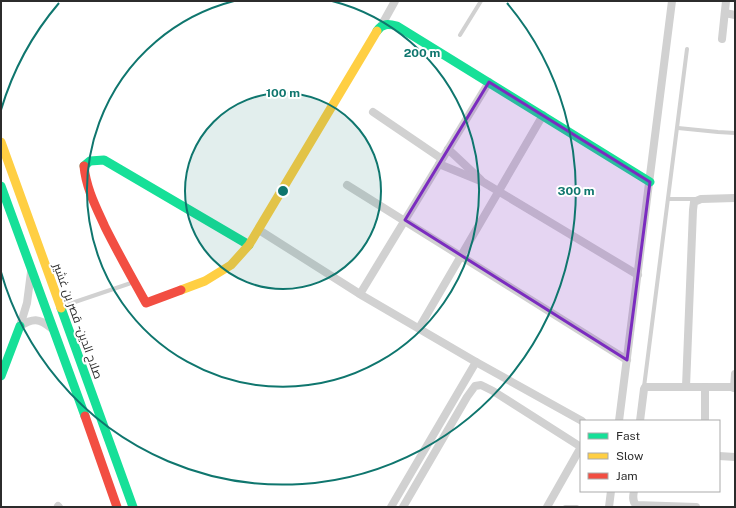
<svg xmlns="http://www.w3.org/2000/svg" width="736" height="508" font-family="'Public Sans',Cairo,sans-serif">
<style>
.lines{fill:none;stroke-linecap:round;stroke-linejoin:round}
.lane{stroke:#d1d1d1;stroke-width:4}
.street{stroke:#d1d1d1;stroke-width:8}
.fast{stroke:#16e098;stroke-width:9}
.slow{stroke:#ffcf43;stroke-width:9}
.jam{stroke:#f24e42;stroke-width:9}
.marked{fill:#7b2cbf;fill-opacity:0.2;stroke:#7b2cbf;stroke-width:3;stroke-linejoin:round}
.ring{fill:none;stroke:#0f766e;stroke-width:2}
.labels{text-anchor:middle;stroke-width:4;stroke-linejoin:round;paint-order:stroke}
.street-label{font-size:12px;fill:#2c2c2c;stroke:#fff}
.centre{fill:#0f766e;stroke:#fff;stroke-width:2}
.ring-label{font-size:12px;text-anchor:middle;font-weight:bold;fill:#0f766e;stroke:#fff;stroke-width:4;stroke-linejoin:round;paint-order:stroke}
</style>
<rect width="100%" height="100%" fill="#fff"/>
<g class="lines">
<g class="lane">
<polyline points="460,35 481,1"/>
<polyline points="678,128 718,132 735,133"/>
<polyline points="668,199 696,199"/>
<polyline points="63,306 134,282"/>
<polyline points="644,387 687,49"/>
<polyline points="565,507 577,507"/>
</g>
<g class="street">
<polyline points="725,13 735,15"/>
<polyline points="380,28 395,1"/>
<polyline points="722,39 726,1"/>
<polyline points="373,112 442,159"/>
<polyline points="448,149 481,180"/>
<polyline points="439,164 483,182 638,275"/>
<polyline points="347,185 627,360"/>
<polyline points="259,230 363,296 476,362 582,421"/>
<polyline points="360,294 489,82"/>
<polyline points="20,326 27,303 31,272"/>
<path d="M 20,326 C 33,318 39,318 51,328"/>
<polyline points="419,328 543,115"/>
<polyline points="686,387 693,210 694,202 701,199 735,198"/>
<polyline points="734,388 735,374"/>
<polyline points="619,421 672,1"/>
<polyline points="640,421 644,389 645,387 735,387"/>
<polyline points="705,421 705,387"/>
<polyline points="719,456 735,457"/>
<path d="M 634,491 C 633,496 632,501 636,505 L 696,507"/>
<polyline points="58,506 59,507"/>
<polyline points="391,507 476,362"/>
<polyline points="403,507 467,397 475,386 481,385 493,391 581,447"/>
<polyline points="547,507 581,447"/>
<polyline points="609,507 611,491"/>
</g>
<g class="fast">
<path d="M 377,31 C 382,23 389,24 397,26 L 650,182"/>
<polyline points="84,166 90,161 104,160 249,245"/>
<polyline points="1,186 85,416"/>
<polyline points="61,308 133,507"/>
<polyline points="1,376 20,326"/>
</g>
<g class="slow">
<polyline points="1,142 61,308"/>
<polyline points="181,290 205,281 231,265 249,245 377,31"/>
</g>
<g class="jam">
<path d="M 84,166 C 86,188 96,207 105,227 C 118,253 132,278 146,303 L 181,290"/>
<polyline points="85,416 117,507"/>
</g>
</g>
<path class="marked" d="M 489,82 L 650,182 L 627,360 L 405,220 Z"/>
<circle cx="283" cy="191" r="98" fill="#0f766e" fill-opacity=".12"/>
<g class="ring">
<circle cx="283" cy="191" r="98"/>
<path d="M332 1A196 196 0 1 1 234 1"/>
<path d="M1 110A293 293 0 0 1 59 3M507 3A293 293 0 1 1 1 272"/>
</g>
<g class="labels">
<g class="street-label">
<text transform="translate(78 321) rotate(70)" y="4">صلاح الدين - قصر بن غشير</text>
</g>
</g>
<circle cx="283" cy="191" r="6" class="centre"/>
<g class="ring-label">
<text x="422" y="57">200 m</text>
<text x="283" y="97">100 m</text>
<text x="576" y="195">300 m</text>
</g>
<rect width="736" height="508" fill="none" stroke="#2c2c2c" stroke-width="4"/>
<rect x="580" y="420" width="140" height="72" fill="#ffffff" stroke="#ababab"/>
<rect x="588" y="433" width="20" height="6" fill="#16e098" stroke="#ababab"/>
<text x="616" y="440" font-size="12" fill="#2c2c2c">Fast</text>
<rect x="588" y="453" width="20" height="6" fill="#ffcf43" stroke="#ababab"/>
<text x="616" y="460" font-size="12" fill="#2c2c2c">Slow</text>
<rect x="588" y="473" width="20" height="6" fill="#f24e42" stroke="#ababab"/>
<text x="616" y="480" font-size="12" fill="#2c2c2c">Jam</text>
</svg>
